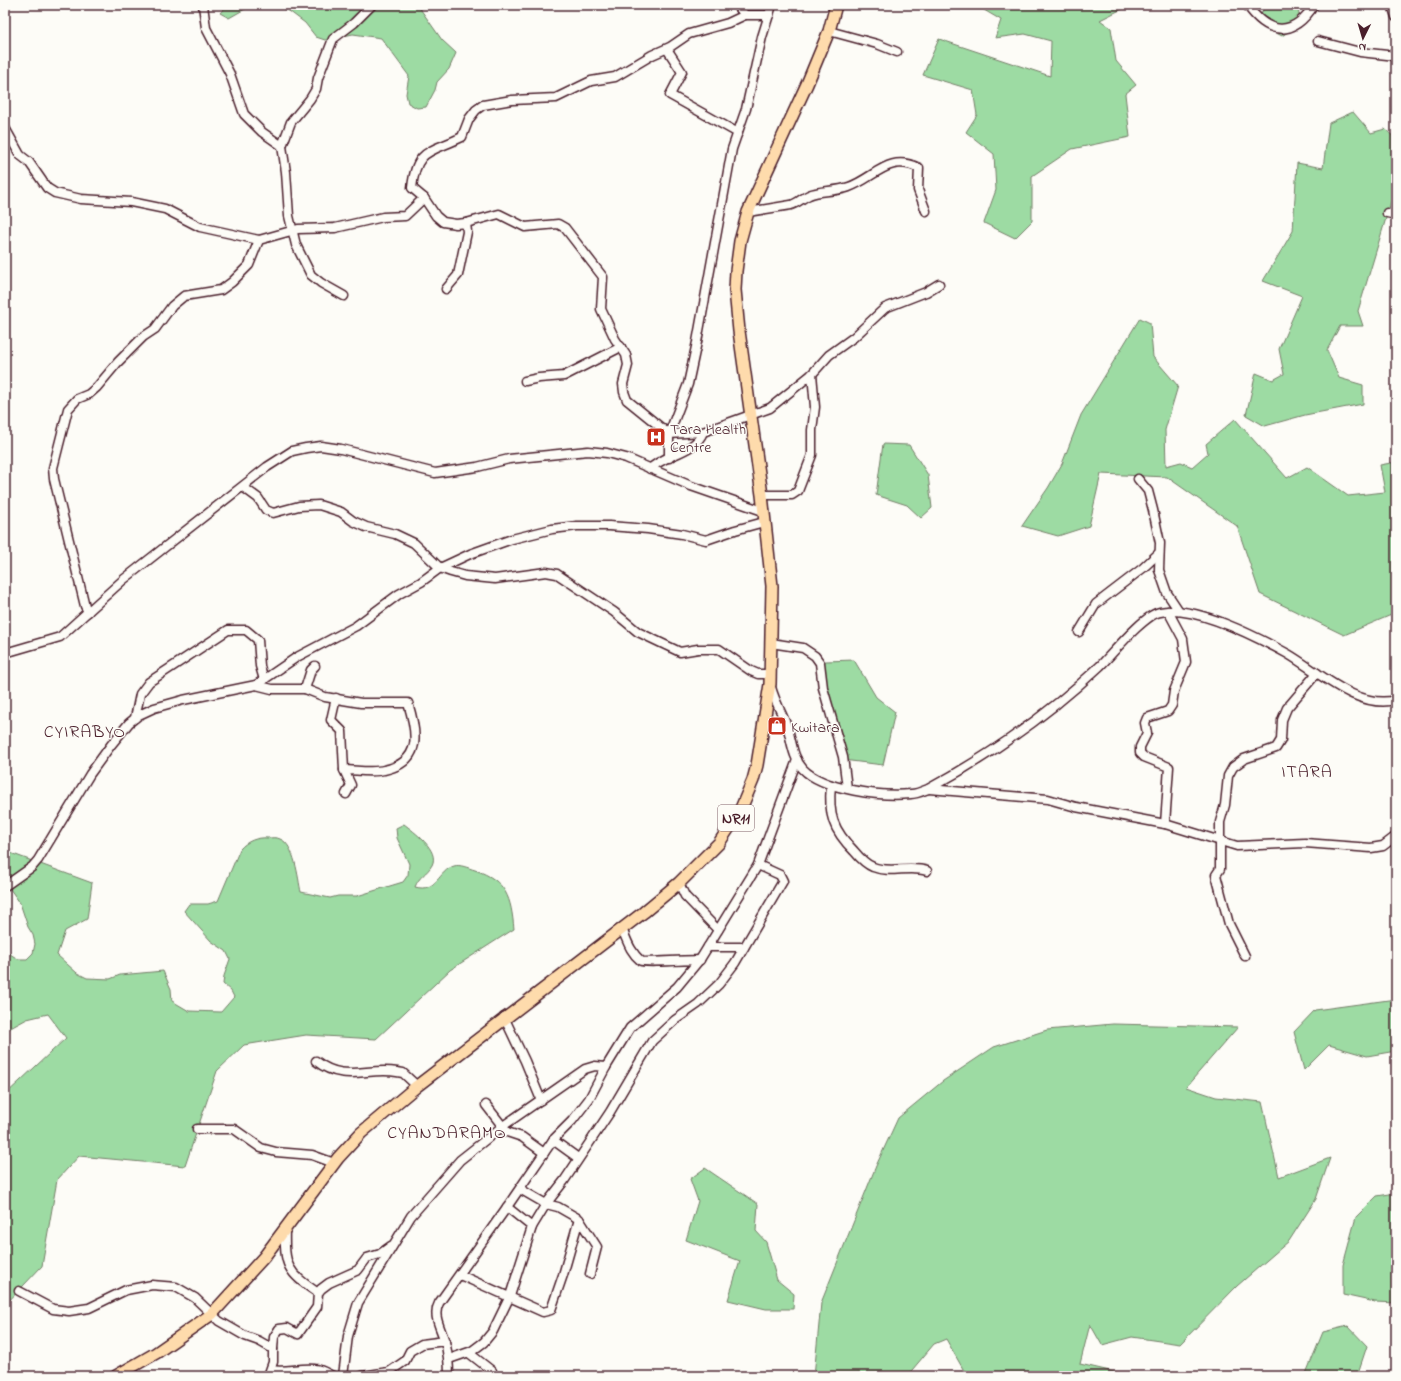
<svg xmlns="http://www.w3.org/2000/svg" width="1401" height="1381" font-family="'Indie Flower',sans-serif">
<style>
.green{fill:#9ddba3;stroke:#747d67}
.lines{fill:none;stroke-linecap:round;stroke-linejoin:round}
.minor-casing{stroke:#4a1f2b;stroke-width:11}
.highway-casing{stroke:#4a1f2b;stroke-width:14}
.minor{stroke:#fdfcf7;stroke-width:8}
.highway{stroke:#fedbac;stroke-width:11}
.labels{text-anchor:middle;stroke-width:3;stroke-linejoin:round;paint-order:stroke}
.shield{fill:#fdfcf7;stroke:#806168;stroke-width:1}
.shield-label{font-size:15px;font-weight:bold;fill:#4a1f2b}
.poi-label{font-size:16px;fill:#4a1f2b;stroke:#fdfcf7;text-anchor:start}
.quarter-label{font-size:18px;letter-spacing:1px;fill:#4a1f2b;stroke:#fdfcf7}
</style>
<rect width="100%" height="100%" fill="#fdfcf7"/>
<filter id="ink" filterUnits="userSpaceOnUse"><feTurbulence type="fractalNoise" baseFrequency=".025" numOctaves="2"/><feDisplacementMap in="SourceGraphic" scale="8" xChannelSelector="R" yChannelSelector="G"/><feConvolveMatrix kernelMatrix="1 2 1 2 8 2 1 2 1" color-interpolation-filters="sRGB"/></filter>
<g filter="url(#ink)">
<g class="green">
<polygon points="227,5 252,5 229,18 220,13"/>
<polygon points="276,5 420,5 421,10 442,40 456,53 449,69 437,82 435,90 426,107 417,108 408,103 406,94 409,76 381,38 353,34 325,40 316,37 305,23 289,11"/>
<polygon points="980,5 1130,5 1100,20 1111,28 1116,61 1136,85 1125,94 1130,137 1072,149 1032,176 1032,221 1015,238 984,223 996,190 994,154 966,132 977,115 973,90 923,75 939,39 1050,76 1051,41 1025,34 995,38 1001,20 979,7"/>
<polygon points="1266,5 1298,5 1300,24 1282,36 1261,25 1255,18 1261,14"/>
<polygon points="1353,112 1371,133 1385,129 1396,139 1396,185 1358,311 1363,326 1340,326 1327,350 1339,378 1363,385 1363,404 1305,415 1265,426 1246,415 1256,373 1273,380 1284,374 1279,349 1302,296 1263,281 1293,231 1297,163 1323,168 1329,123"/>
<polygon points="1140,318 1150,323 1153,357 1178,386 1165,430 1166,466 1181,462 1192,467 1208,453 1206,444 1235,419 1287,478 1307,467 1348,496 1385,492 1380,465 1396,462 1396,613 1344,635 1260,594 1237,526 1167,477 1101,474 1089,526 1058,536 1022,526 1048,488 1062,464 1081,415"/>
<polygon points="883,444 909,445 928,475 932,508 921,518 907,505 876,495"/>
<polygon points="854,660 876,697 895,712 883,765 843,760 820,663 826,661"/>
<path d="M 404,824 C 413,831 440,850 432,865 C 427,874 419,876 415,887 C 437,893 438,871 454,866 C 460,864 468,868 475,870 C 507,881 511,898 514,929 L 450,970 L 376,1039 L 306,1035 L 244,1045 L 217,1071 L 185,1166 L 79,1156 L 57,1180 L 42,1266 L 5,1305 L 5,1095 L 66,1038 L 48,1014 L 27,1019 L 5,1031 L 5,951 L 18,959 L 27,959 L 33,953 L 35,944 L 33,935 L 28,927 L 20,903 L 5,882 L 5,851 L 92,883 L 87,919 L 65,931 L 57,955 L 77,973 L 87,978 L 110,979 L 120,975 L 163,971 L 171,989 L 172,1001 L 189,1011 L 221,1012 L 234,997 L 231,991 L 223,984 L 224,976 L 230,959 L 226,951 L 211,941 L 184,911 L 189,904 L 208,904 L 218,901 L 240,849 C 247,841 257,837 268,838 C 271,838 277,837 280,839 C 295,844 298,879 301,892 L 330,898 L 338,896 L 357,896 L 403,882 L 408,875 L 409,864 L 397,838 L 396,828 Z"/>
<polygon points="1396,999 1396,1051 1367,1056 1329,1045 1304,1070 1294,1032 1315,1010"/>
<polygon points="1113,1024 1238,1027 1186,1087 1216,1097 1262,1102 1279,1177 1330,1158 1316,1199 1289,1241 1237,1286 1180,1344 1132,1337 1102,1345 1090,1324 1080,1364 1131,1376 967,1376 946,1339 934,1344 907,1376 814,1376 821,1303 876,1166 898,1118 943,1081 994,1047 1047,1030"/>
<polygon points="705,1168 758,1204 756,1231 766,1242 777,1280 794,1294 793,1309 766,1309 728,1300 740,1261 686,1240 698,1201 690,1179"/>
<polygon points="1396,1193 1396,1303 1375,1302 1343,1295 1343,1265 1356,1217 1377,1196"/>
<polygon points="1348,1326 1367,1346 1357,1376 1305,1376 1323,1332"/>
</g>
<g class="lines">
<defs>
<g id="minor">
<polyline points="203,5 206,28 230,74 244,114 262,132 282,146"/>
<polyline points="737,5 745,15"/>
<path d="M 1247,5 C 1268,35 1293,38 1314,5"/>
<polyline points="1392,5 1396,17"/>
<path d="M 769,15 L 745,15 L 728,23 L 689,34 L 670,47 L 652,55 L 615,77 L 591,81 L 556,98 L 512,100 L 483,105 L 476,110 L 469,119 L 462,137 C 430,153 416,148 412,188 L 424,198 L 436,216 L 443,222 L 456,224 L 466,223 L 499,214 L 525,227 L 558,224 L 565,228 L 603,277 L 601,309 L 615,339 L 626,355 L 628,365 L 623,384 L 624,392 L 627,400 L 669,434 L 703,432 L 770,408 L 812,374 L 829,355 L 854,337 L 885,308 L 926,292 L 939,284"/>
<polyline points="829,31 877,44 897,52"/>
<polyline points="1318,41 1360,52 1396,56"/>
<polyline points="667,49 682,72 670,95 738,133"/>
<polyline points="5,128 20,155 29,162 47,188 55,193 81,199 131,202 165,209 200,227 259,240"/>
<path d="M 748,212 L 791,205 C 798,203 802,198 809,195 C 819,190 836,192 849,187 C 875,178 888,153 919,168 L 918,190 L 926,211"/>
<polyline points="1387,213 1396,215"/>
<polyline points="446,289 458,275 467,232 466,223"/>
<polyline points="344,296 321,283 311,275 296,245 289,216 286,172 282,146 291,122 310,99 316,89 318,78 333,39 354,23 372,5"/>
<polyline points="525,381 539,378 564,376 621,347"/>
<polyline points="669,458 669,434 688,384 697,342 732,149 746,109 762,37 772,5"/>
<path d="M 650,469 C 664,454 695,453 703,432"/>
<polyline points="1138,479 1148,491 1153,510 1160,543 1159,570 1167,593 1179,611"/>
<polyline points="243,487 258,498 266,510 273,513 299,506 319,505 341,512 353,521 366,527 395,534 414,543 440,568 451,572 465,576 495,579 546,572 557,574 614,612 638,632 680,652 698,649 719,649 751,671 758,674 771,674"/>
<polyline points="762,495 792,495 798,491 812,455 812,430 815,407 812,374"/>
<polyline points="88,612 85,606 54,479 53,468 68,409 77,399 89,394 97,387 118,362 143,337 155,329 172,306 184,296 221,290 232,282 249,265 259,240 298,229 335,228 383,217 405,216 424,198"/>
<polyline points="1079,632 1096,604 1143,568 1159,553"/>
<polyline points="771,643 803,648 815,656 820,663 823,688 843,757 847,788"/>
<polyline points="5,653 60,637 123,580 267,467 292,451 306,448 321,446 341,449 435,473 477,467 509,459 588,451 607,453 626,458 691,486 763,511"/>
<path d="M 256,685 L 272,689 L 305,689 L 325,697 L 361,703 L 408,703 C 417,732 423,762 384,770 C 372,773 356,770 344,770"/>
<path d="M 771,687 C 775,702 783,715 788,729 C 792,743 793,758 803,769 C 823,790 883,797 911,794 C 917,794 923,791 928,789 C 991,755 1048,715 1100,666 C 1113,653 1144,615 1160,612 C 1196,605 1257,637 1288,654 C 1319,672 1358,710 1396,700"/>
<polyline points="305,689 311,670 315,666"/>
<polyline points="336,698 331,720 342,731 344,770 351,785 346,794"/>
<polyline points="135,718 140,694 149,682 228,630 246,630 258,640 260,666 264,680"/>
<path d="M 831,785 C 828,815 833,830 854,851 C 859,857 865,864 873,867 C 890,874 910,865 927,871"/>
<polyline points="929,789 1048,799 1076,807 1165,824 1237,846 1305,843 1371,848 1383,846 1396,836"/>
<polyline points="1165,824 1169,767 1144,757 1140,753 1140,747 1147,733 1145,723 1147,718 1168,711 1172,705 1174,691 1186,662 1183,639 1168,611"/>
<polyline points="679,883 685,896 718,930"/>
<polyline points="5,886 32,867 38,860 90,774 111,745 129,723 139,715 154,708 183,700 256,685 297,657 356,626 399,594 421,582 440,568 470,554 512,539 552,529 577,526 609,526 648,529 682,534 706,540 735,530 764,522"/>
<path d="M 622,929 C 627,940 630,952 641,961 C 644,963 691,960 700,960"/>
<polyline points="708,947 744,947"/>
<polyline points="1245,956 1229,924 1216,875 1220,869 1220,822 1225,805 1228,776 1233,767 1244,759 1276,748 1281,740 1282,720 1287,708 1317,673"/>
<polyline points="504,1017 525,1061 541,1100"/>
<path d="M 316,1061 C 343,1083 367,1067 397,1072 L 403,1073 L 417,1086"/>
<polyline points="486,1105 507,1132 522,1137 544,1153"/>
<polyline points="197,1129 234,1129 261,1148 276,1152 312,1155 334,1163"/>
<polyline points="553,1140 578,1158"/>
<polyline points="520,1189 546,1204 558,1207 579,1219 597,1247 590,1274"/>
<polyline points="507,1207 532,1227"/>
<path d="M 285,1229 C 284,1266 287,1272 318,1293"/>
<polyline points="460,1275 543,1312 551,1310 563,1275 579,1219"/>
<polyline points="19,1291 53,1309 69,1311 89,1308 126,1290 152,1285 176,1287 195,1298 219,1321 245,1336 259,1341 273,1349 273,1362 268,1376"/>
<polyline points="273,1349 274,1337 279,1329 287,1328 298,1334 317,1307 318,1293 321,1289 329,1283 358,1270 367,1258 380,1254 391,1246"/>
<polyline points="469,1353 492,1371"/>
<polyline points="449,1359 472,1351 484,1342 493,1331 510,1296 532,1227 546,1204 564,1181 610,1112 652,1041 675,1020 698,1004 719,984 735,963 783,881 780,875 758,865"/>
<path d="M 271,1370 C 286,1373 300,1367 315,1369 C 321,1369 328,1374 333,1376"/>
<polyline points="343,1376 348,1336 358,1303 411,1216 460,1160 503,1126 585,1069 595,1066 606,1067"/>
<polyline points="362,1376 389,1372 405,1361 410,1351 422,1344 445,1341"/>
<path d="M 449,1376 C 449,1364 448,1353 445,1342 C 441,1328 432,1316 439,1303 L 507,1207 L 553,1140 L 572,1121 L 589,1099 L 606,1067 L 630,1028 L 677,987 L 701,958 L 758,865 L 797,760"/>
</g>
<polyline id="highway" points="116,1376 156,1353 212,1314 264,1257 338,1158 361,1133 417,1086 644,912 679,883 719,843 740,811 753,780 757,765 770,684 772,586 762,495 739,331 735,290 736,271 740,241 748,212 807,84 829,31 836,5"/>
</defs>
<use href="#minor" class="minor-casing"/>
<use href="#highway" class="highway-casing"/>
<use href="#minor" class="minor"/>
<use href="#highway" class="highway"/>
</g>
</g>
<defs>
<symbol id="hospital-square" viewBox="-11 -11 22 22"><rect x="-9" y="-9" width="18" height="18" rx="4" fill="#c8321e" stroke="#fdfcf7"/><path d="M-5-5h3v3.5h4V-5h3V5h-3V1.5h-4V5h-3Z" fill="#fff"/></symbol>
<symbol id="shop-square" viewBox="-11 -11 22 22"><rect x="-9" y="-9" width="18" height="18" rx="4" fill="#c8321e" stroke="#fdfcf7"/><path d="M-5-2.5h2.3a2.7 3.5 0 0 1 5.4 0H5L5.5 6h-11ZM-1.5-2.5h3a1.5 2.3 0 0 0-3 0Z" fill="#fff"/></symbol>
</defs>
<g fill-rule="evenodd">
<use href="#hospital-square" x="645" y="426" width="22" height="22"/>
<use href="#shop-square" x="766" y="715" width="22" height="22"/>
</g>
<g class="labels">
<rect class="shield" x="718" y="805" width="36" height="26" rx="3"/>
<g class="shield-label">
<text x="736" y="823">NR11</text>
</g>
<g class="poi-label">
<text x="670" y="434">Tara Health<tspan x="670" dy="18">Centre</tspan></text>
<text x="791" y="732">Kwitara</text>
</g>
<g class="quarter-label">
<text x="85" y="737">CYIRABYO</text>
<text x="1307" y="777">ITARA</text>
<text x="447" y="1138">CYANDARAMO</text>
</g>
</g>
<rect width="1401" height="1381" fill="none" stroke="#fdfcf7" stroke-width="20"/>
<rect x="10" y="10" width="1381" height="1361" fill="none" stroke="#4a1f2b" stroke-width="1.5" filter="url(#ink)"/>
<g transform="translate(1363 38) rotate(185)" stroke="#fdfcf7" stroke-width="3" paint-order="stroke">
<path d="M0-3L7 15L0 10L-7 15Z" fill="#4a1f2b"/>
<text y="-6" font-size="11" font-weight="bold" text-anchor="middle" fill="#4a1f2b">N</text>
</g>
</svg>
